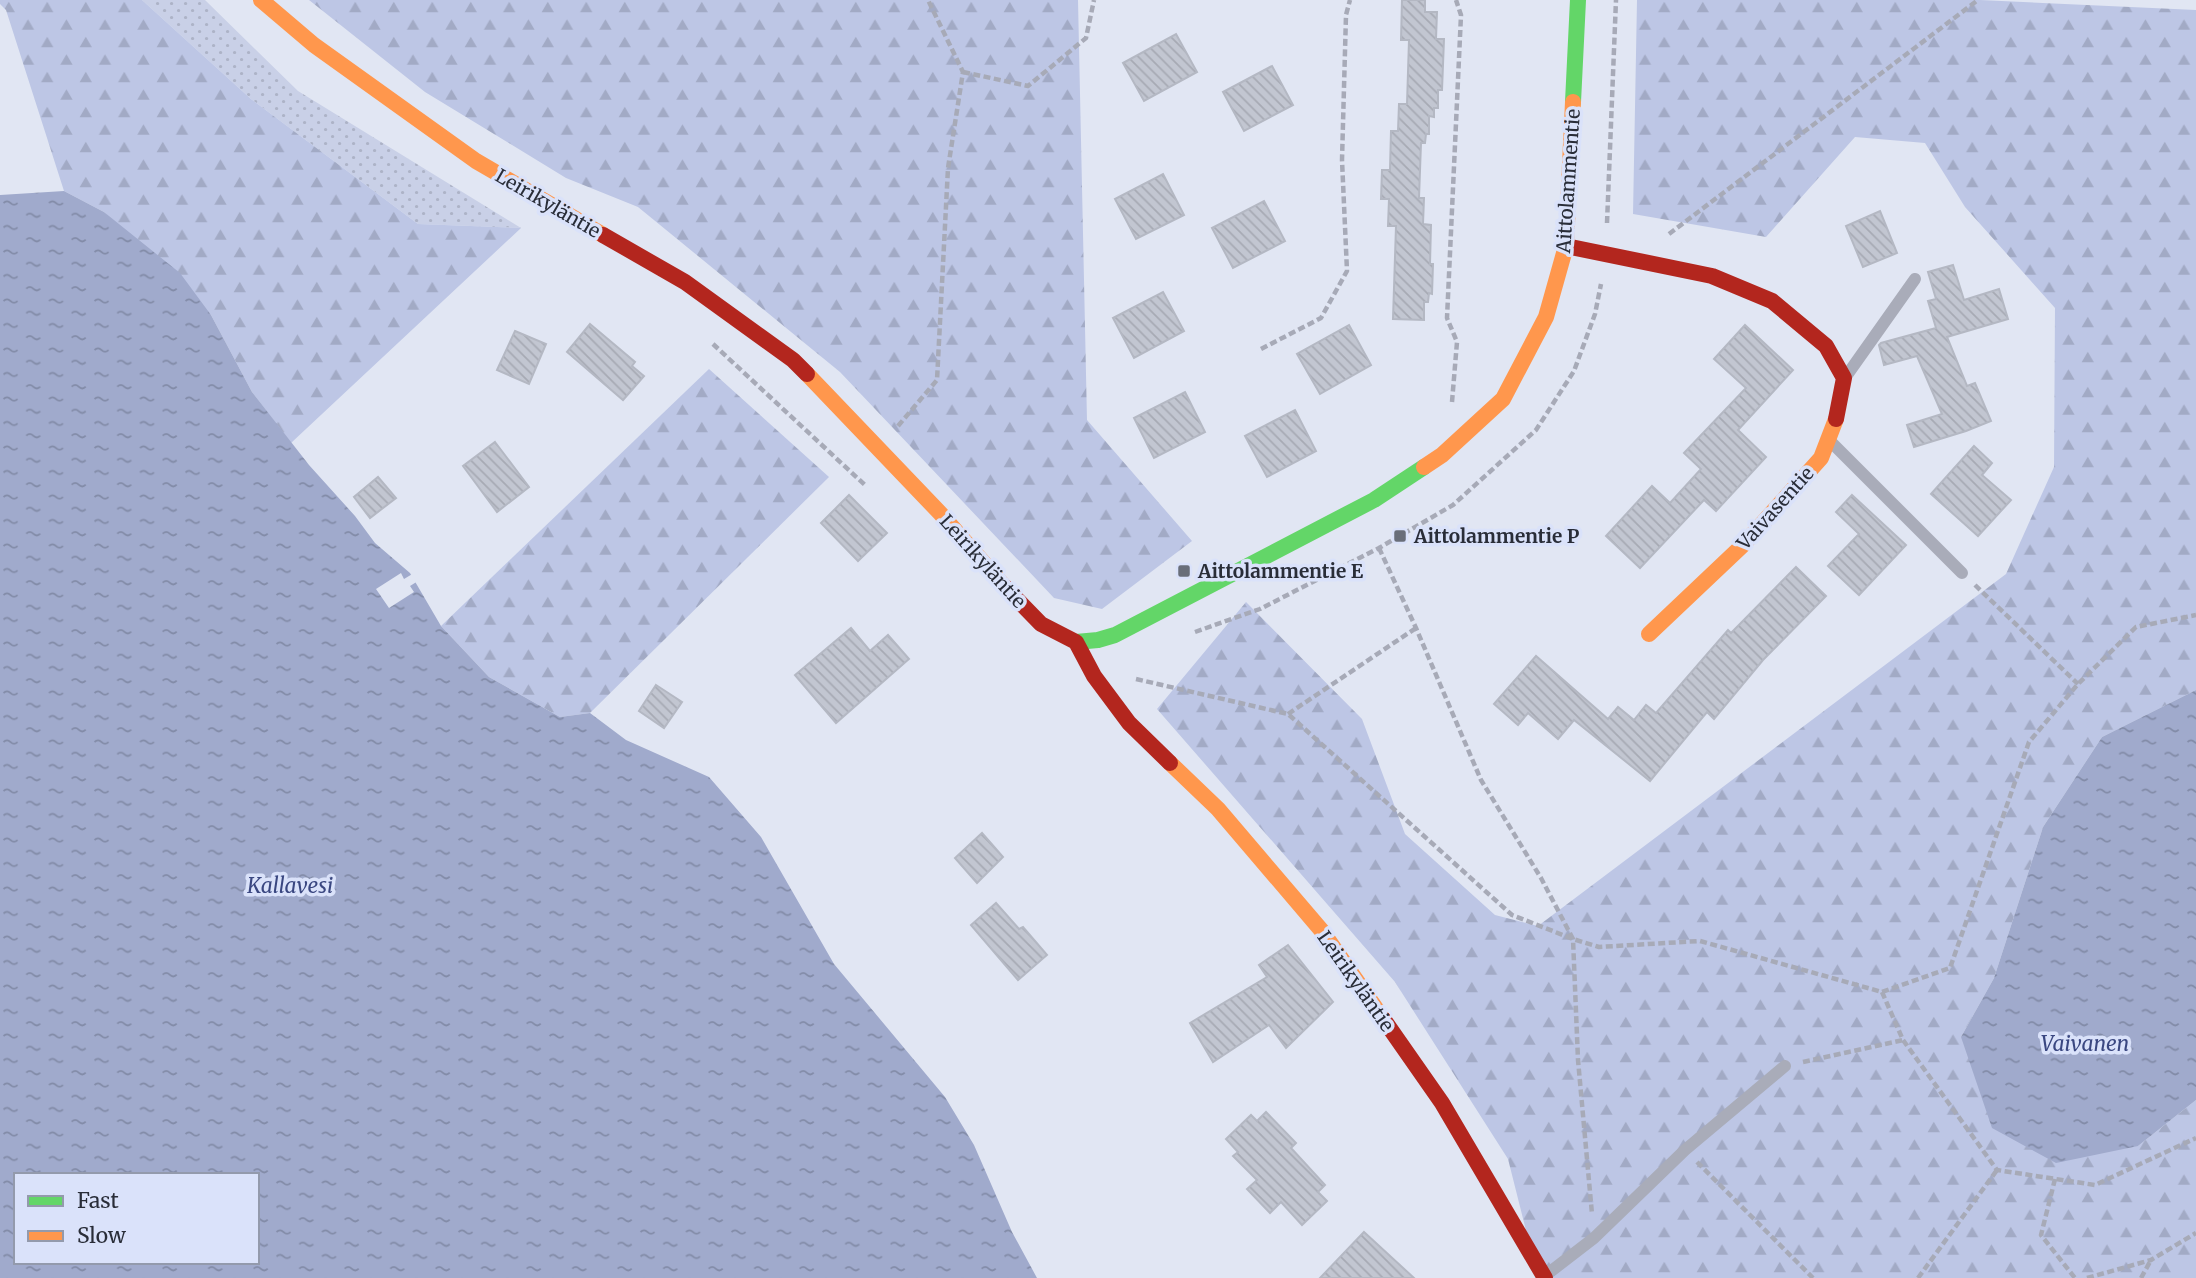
<svg xmlns="http://www.w3.org/2000/svg" width="2196" height="1278" font-family="Merriweather,serif">
<style>
.grass{fill:url(#grass-dots)}
.forest{fill:url(#forest-firs)}
.water{fill:url(#water-ripples);fill-rule:evenodd}
.pier{fill:#e1e6f3}
.building{fill:url(#building-back-hatch);stroke:#b4b8c3;stroke-width:2}
.lines{fill:none;stroke-linecap:round;stroke-linejoin:round}
.path{stroke:#a7aab7;stroke-width:4.5;stroke-dasharray:7 3.5;stroke-linecap:butt}
.lane{stroke:#a9acb9;stroke-width:12}
.fast{stroke:#63d668;stroke-width:16}
.slow{stroke:#ff974d;stroke-width:16}
.jam{stroke:#b3261e;stroke-width:16}
.poi-dot{fill:#696e79;stroke:#dae2fa;stroke-width:2.5}
.labels{text-anchor:middle;stroke-width:7;stroke-linejoin:round;paint-order:stroke}
.street-label{font-size:19px;fill:#292d38;stroke:#dae2fa}
.poi-label{font-size:19px;font-weight:bold;fill:#292d38;stroke:#dae2fa;text-anchor:start}
.water-label{font-size:21px;font-style:italic;fill:#3a4781;stroke:#dae2fa}
</style>
<defs>
<pattern id="grass-dots" width="8" height="8" patternUnits="userSpaceOnUse" patternTransform="scale(1.75)"><rect width="8" height="8" fill="#c9d0e7"/><path d="M2 2h.1M6 6h.1" fill="none" stroke="#adb3c7" stroke-width="1.8" stroke-linecap="round"/></pattern>
<pattern id="forest-firs" width="22" height="20" patternUnits="userSpaceOnUse" patternTransform="scale(1.75)"><rect width="22" height="20" fill="#bdc6e5"/><path d="M5 1l3.5 6h-7zM16 11l3.5 6h-7z" fill="#a2aac5"/></pattern>
<pattern id="water-ripples" width="26" height="14" patternUnits="userSpaceOnUse" patternTransform="scale(1.75)"><rect width="26" height="14" fill="#a0aacc"/><path d="M2 4q2-2 4 0t4 0M15 11q2-2 4 0t4 0" fill="none" stroke="#828ba7"/></pattern>
<pattern id="building-back-hatch" width="6" height="6" patternUnits="userSpaceOnUse" patternTransform="scale(1.75)"><rect width="6" height="6" fill="#c2c6d1"/><path d="M-1 5l2 2M0 0l6 6M5-1l2 2" fill="none" stroke="#a7aab4"/></pattern>
</defs>
<rect width="100%" height="100%" fill="#e1e6f3"/>
<polygon class="grass" points="142,0 205,0 298,91 521,228 418,224 251,99"/>
<g class="forest">
<polygon points="0,0 142,0 251,99 418,224 521,228 291,443 252,392 211,315 104,212 64,191 6,10 0,4"/>
<polygon points="309,0 1078,0 1087,420 1192,541 1102,609 1054,598 840,372 638,207 566,178 425,92"/>
<polygon points="1637,0 1980,0 2196,10 2196,690 2102,737 2043,827 1994,978 1961,1037 2138,1146 2196,1100 2196,1278 1538,1278 1508,1159 1395,982 1157,709 1246,602 1362,719 1405,834 1495,915 1538,926 2006,574 2054,467 2055,308 1965,207 1925,143 1855,137 1766,237 1633,214"/>
<polygon points="709,369 829,477 590,713 560,717 489,677 441,626"/>
</g>
<g class="water">
<path d="M 64,191 L 104,212 L 180,273 L 211,315 L 252,392 L 309,465 L 355,516 L 375,543 L 410,573 L 441,626 L 489,677 L 560,717 L 590,713 L 626,740 L 709,777 L 761,837 L 834,964 L 945,1097 L 974,1145 L 1012,1232 L 1037,1278 L 0,1278 L 0,195 ZM 16,1175 L 257,1175 L 257,1262 L 16,1262 Z"/>
<polygon points="2196,690 2196,1100 2138,1146 2056,1163 1992,1128 1961,1037 1994,978 2043,827 2102,737"/>
</g>
<polygon class="pier" points="401,573 404,579 414,573 418,581 410,586 414,592 389,608 376,589"/>
<g class="building">
<polygon points="1402,0 1425,0 1425,12 1437,12 1436,39 1444,39 1442,90 1438,90 1438,108 1434,108 1434,117 1429,116 1429,134 1426,134 1425,143 1421,143 1419,198 1424,198 1423,224 1431,225 1430,264 1433,264 1432,294 1429,293 1428,302 1424,302 1424,320 1393,319 1396,226 1388,226 1389,199 1381,199 1382,170 1390,170 1391,131 1398,131 1399,104 1407,104 1409,40 1401,40"/>
<polygon points="1176,34 1197,72 1144,101 1123,63"/>
<polygon points="1272,66 1293,105 1244,131 1223,92"/>
<polygon points="1163,174 1184,215 1136,239 1115,199"/>
<polygon points="1264,201 1285,241 1233,268 1212,228"/>
<polygon points="1880,211 1897,253 1863,267 1846,226"/>
<polygon points="1953,265 1964,300 1999,289 2008,319 1947,337 1967,386 1975,383 1991,421 1966,431 1914,447 1907,425 1942,414 1917,356 1884,365 1879,345 1881,343 1936,328 1928,301 1936,299 1928,272"/>
<polygon points="1163,292 1184,331 1134,358 1113,318"/>
<polygon points="590,324 635,362 632,366 644,376 623,400 567,352"/>
<polygon points="1349,325 1371,365 1320,394 1297,354"/>
<polygon points="1745,325 1793,370 1738,430 1766,457 1716,511 1704,500 1640,568 1606,536 1652,486 1670,503 1701,469 1684,453 1746,388 1714,359"/>
<polygon points="515,331 546,344 529,384 497,370"/>
<polygon points="1185,392 1205,432 1154,458 1134,418"/>
<polygon points="1295,410 1316,451 1267,477 1245,436"/>
<polygon points="495,442 529,487 497,512 463,466"/>
<polygon points="1974,446 1992,463 1982,475 2011,500 1978,536 1931,494"/>
<polygon points="378,477 396,498 370,518 354,497"/>
<polygon points="849,495 887,533 858,561 821,523"/>
<polygon points="1852,495 1906,545 1859,595 1828,566 1859,534 1836,512"/>
<polygon points="1796,567 1826,596 1763,660 1714,719 1707,712 1650,781 1574,720 1558,739 1528,713 1518,725 1494,704 1536,656 1608,719 1618,707 1634,720 1646,705 1656,713 1728,630 1731,633"/>
<polygon points="851,628 870,651 888,635 909,659 836,723 795,675"/>
<polygon points="656,685 682,702 664,728 639,711"/>
<polygon points="982,833 1003,857 977,883 955,858"/>
<polygon points="996,903 1019,929 1023,927 1047,955 1018,980 971,925"/>
<polygon points="1288,945 1333,1002 1286,1048 1269,1025 1213,1062 1190,1023 1267,977 1259,965"/>
<polygon points="1266,1112 1296,1143 1291,1148 1325,1185 1318,1192 1327,1201 1302,1225 1281,1202 1270,1213 1247,1189 1257,1180 1233,1156 1238,1152 1226,1139 1251,1115 1257,1121"/>
<polygon points="1364,1232 1414,1278 1320,1278"/>
</g>
<g class="lines">
<g class="path">
<polyline points="963,72 1028,86 1086,38 1094,0"/>
<polyline points="1607,223 1616,0"/>
<polyline points="1669,234 1978,0"/>
<polyline points="713,344 866,486"/>
<polyline points="1261,349 1321,318 1347,271 1342,160 1346,15 1350,0"/>
<polyline points="1452,402 1457,342 1447,318 1461,15 1456,0"/>
<polyline points="898,426 937,380 948,168 963,72 928,0"/>
<polyline points="1379,548 1416,628 1481,780 1541,878 1573,939 1578,1060 1592,1214"/>
<polyline points="1975,585 2078,684"/>
<polyline points="1195,632 1260,609 1379,548 1453,505 1536,430 1574,371 1595,314 1601,284"/>
<polyline points="1136,679 1288,714 1512,915 1573,939 1599,947 1700,941 1882,992 1950,968 2029,742 2078,684 2136,627 2196,615"/>
<polyline points="1288,714 1416,628"/>
<polyline points="1882,992 1903,1040 1997,1170 2095,1185 2196,1138"/>
<polyline points="1803,1062 1903,1040"/>
<polyline points="1697,1162 1813,1278"/>
<polyline points="2055,1179 2041,1235 2075,1278"/>
<polyline points="1918,1278 1997,1170"/>
<polyline points="2087,1278 2151,1260 2196,1233"/>
<polyline points="2141,1278 2151,1260"/>
</g>
<g class="lane">
<polyline points="1847,375 1915,279"/>
<polyline points="1831,442 1962,573"/>
<polyline points="1546,1275 1594,1238 1685,1150 1785,1066"/>
</g>
<g class="fast">
<polyline points="1573,102 1578,0"/>
<polyline points="1076,642 1098,640 1115,635 1374,500 1424,467"/>
</g>
<g class="slow">
<polyline points="261,0 314,45 476,161 603,235"/>
<polyline points="807,374 940,513 1003,585"/>
<polyline points="1424,467 1442,455 1503,399 1546,317 1566,246 1573,102"/>
<polyline points="1649,634 1743,545 1821,458 1836,419"/>
<polyline points="1170,763 1218,809 1322,931 1384,1020"/>
</g>
<g class="jam">
<polyline points="603,235 685,282 793,360 807,374"/>
<polyline points="1566,246 1712,276 1772,301 1826,346 1844,378 1836,419"/>
<polyline points="1003,585 1041,624 1076,642 1094,676 1129,723 1170,763"/>
<polyline points="1384,1020 1442,1103 1545,1278"/>
</g>
</g>
<g class="poi-dot">
<rect x="1393" y="529" width="14" height="14" rx="3.5"/>
<rect x="1177" y="564" width="14" height="14" rx="3.5"/>
</g>
<g class="labels">
<g class="street-label">
<text transform="translate(1568 181) rotate(-86)" y="7">Aittolammentie</text>
<text transform="translate(548 203) rotate(30)" y="7">Leirikyläntie</text>
<text transform="translate(1775 508) rotate(-48)" y="7">Vaivasentie</text>
<text transform="translate(983 561) rotate(48)" y="7">Leirikyläntie</text>
<text transform="translate(1356 981) rotate(55)" y="7">Leirikyläntie</text>
</g>
<g class="poi-label">
<text x="1414" y="543">Aittolammentie P</text>
<text x="1198" y="578">Aittolammentie E</text>
</g>
<g class="water-label">
<text x="290" y="893">Kallavesi</text>
<text x="2085" y="1051">Vaivanen</text>
</g>
</g>
<rect x="14" y="1173" width="245" height="91" fill="#dae2fa" stroke="#939aac" stroke-width="2"/>
<rect x="28" y="1196" width="35" height="10" fill="#63d668" stroke="#939aac" stroke-width="2"/>
<text x="77" y="1208" font-size="21" fill="#292d38">Fast</text>
<rect x="28" y="1231" width="35" height="10" fill="#ff974d" stroke="#939aac" stroke-width="2"/>
<text x="77" y="1243" font-size="21" fill="#292d38">Slow</text>
</svg>
